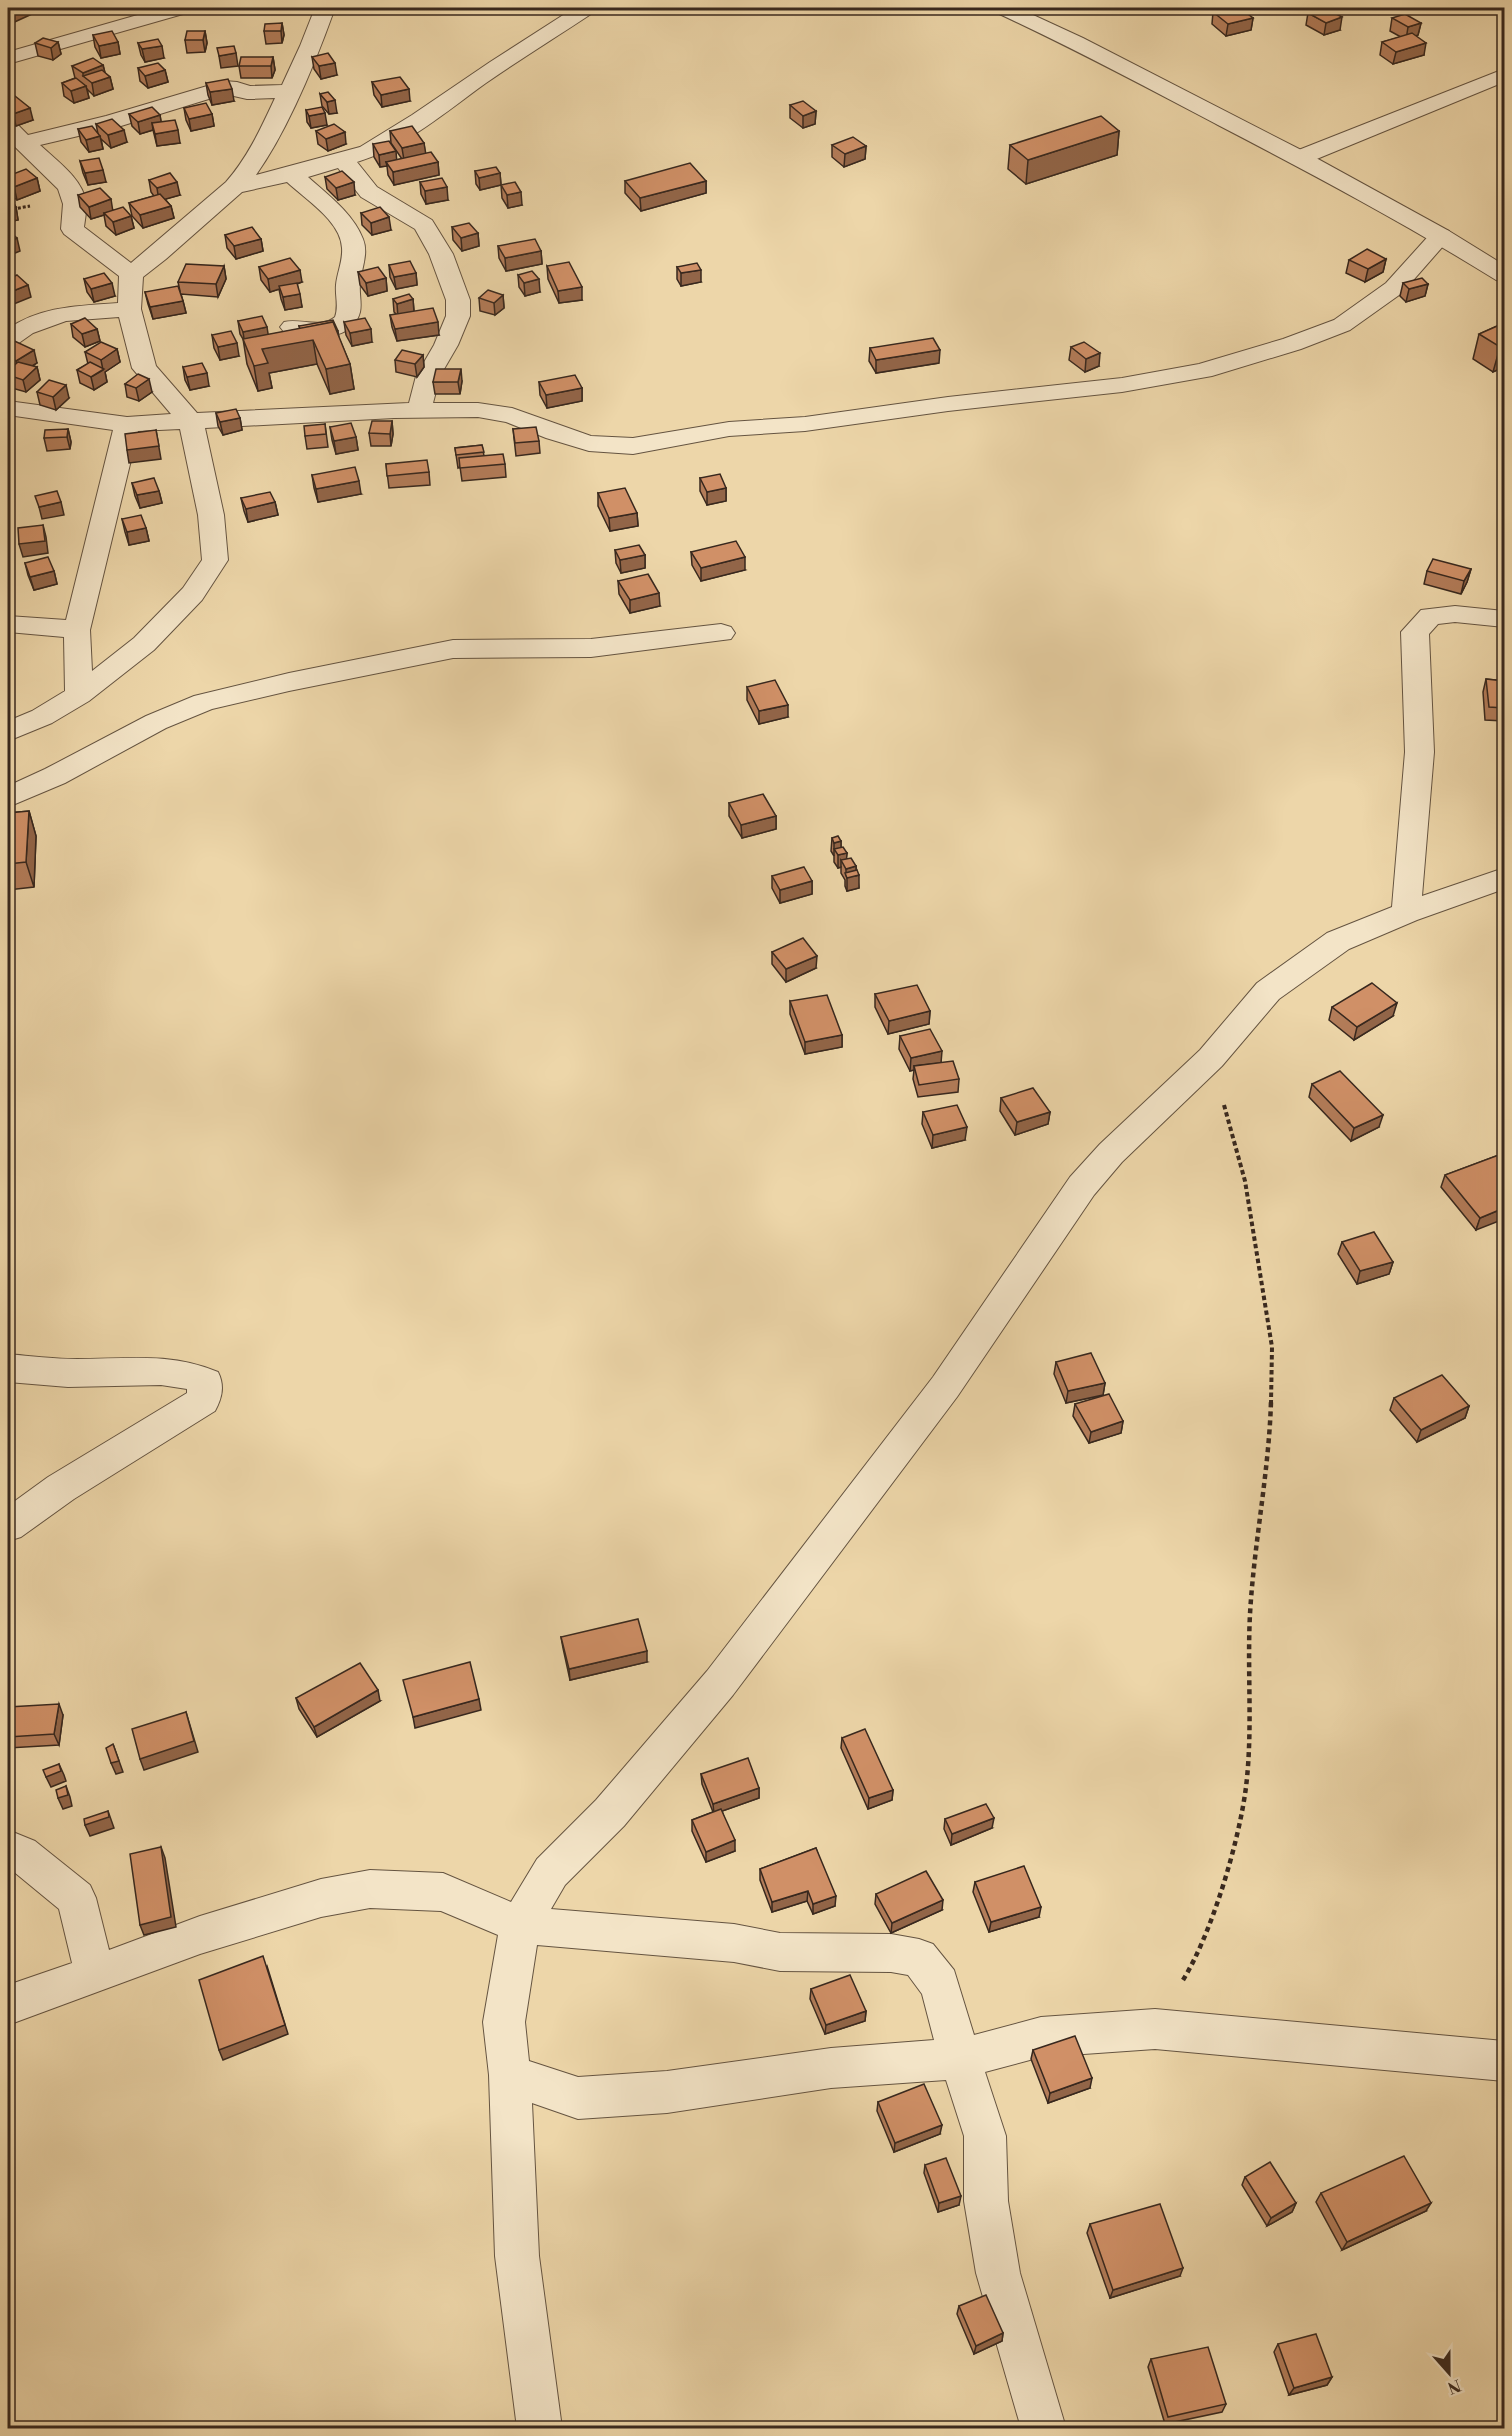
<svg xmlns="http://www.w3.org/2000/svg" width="1512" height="2436" font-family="'Libre Bodoni',serif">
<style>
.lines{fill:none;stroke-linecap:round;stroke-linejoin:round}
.minor-casing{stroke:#655441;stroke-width:2}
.tertiary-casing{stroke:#655441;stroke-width:2}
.path-far2{stroke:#38281e;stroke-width:3;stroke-dasharray:3 2;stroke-linecap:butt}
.path-far1{stroke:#38281e;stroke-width:4;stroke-dasharray:4.5 3;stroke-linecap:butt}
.path{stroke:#38281e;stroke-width:4.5;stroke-dasharray:5 4;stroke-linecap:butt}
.minor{fill:#f3e4c7;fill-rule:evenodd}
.tertiary{fill:#f3e4c7;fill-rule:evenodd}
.wall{fill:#b37c59;stroke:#38281e;stroke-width:1.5}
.shaded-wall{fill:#926548;stroke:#38281e;stroke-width:1.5}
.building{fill:#d09067;stroke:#38281e;stroke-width:1.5}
</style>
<rect width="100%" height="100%" fill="#edd6a9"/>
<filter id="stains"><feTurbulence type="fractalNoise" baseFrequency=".00333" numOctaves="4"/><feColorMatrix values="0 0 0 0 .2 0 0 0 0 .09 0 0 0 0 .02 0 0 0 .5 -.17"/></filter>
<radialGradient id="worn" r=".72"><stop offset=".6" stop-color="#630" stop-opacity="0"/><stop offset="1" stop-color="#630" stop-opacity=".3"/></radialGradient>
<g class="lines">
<defs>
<g id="minor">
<polygon points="162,8 193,8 190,12 8,64 8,52"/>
<path d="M 315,8 L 335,8 C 316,61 288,130 256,175 L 360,147 L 412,115 L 490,62 L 574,8 L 597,8 L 594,12 C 558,36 522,58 486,83 C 447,111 404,148 357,162 L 377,187 L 432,220 L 453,254 L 470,300 L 470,316 L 458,345 L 440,376 L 433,403 L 478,403 L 512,408 L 591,436 L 633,438 L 729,422 L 805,417 L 948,397 L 1122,378 L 1199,364 L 1283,339 L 1334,320 L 1386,283 L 1433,231 L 1441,229 L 1449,231 L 1452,236 L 1402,293 L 1350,330 L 1301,349 L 1212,376 L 1122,392 L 948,411 L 805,431 L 729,436 L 633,454 L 589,451 L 546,438 L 506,422 L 478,417 L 394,418 L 205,428 L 224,515 L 228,560 L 202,600 L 154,650 L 89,701 L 52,723 L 8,741 L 8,721 L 32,711 L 65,691 L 64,637 L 8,632 L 8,616 L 66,620 L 113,430 L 8,415 L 8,401 L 127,417 L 171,414 L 132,368 L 119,317 L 66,321 L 33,333 L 16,345 L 8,347 L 8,329 C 40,306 79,306 118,303 L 119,276 L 64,234 L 61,229 L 63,204 L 58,189 L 8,140 L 8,125 L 19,126 L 28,135 L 106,116 L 224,81 L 237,82 L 250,86 L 282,85 L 300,46 ZM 225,94 L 247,99 L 275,98 C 261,128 248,157 226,182 L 131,263 L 84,227 C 85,219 87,210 86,202 C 83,179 56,160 40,145 L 121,126 ZM 338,168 L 361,197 L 415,229 L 429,254 L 446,300 L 446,316 L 434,345 L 416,376 L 409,403 L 197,413 L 156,366 L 141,309 L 143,277 L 166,259 L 242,192 L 287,182 C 305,199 341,221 342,248 C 343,261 337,273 336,285 C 335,296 339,306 335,317 C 321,329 300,318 284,322 L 280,327 L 284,332 C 308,338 352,344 360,312 C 362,303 359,294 360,284 C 361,269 369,254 363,239 C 353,213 327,194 308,177 ZM 180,429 L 198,515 L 202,560 L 183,588 L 134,638 L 92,671 L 90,630 L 138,431 Z"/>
<polygon points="1504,69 1504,82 1307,163 1299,165 1291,163 1288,158 1291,153"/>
<path d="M 1455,606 L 1504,611 L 1504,627 L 1455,622 L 1438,624 L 1429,634 L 1434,752 L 1422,896 L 1504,868 L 1504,889 L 1417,920 L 1349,949 L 1279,999 L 1222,1066 L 1122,1162 L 1094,1195 L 957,1397 L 733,1695 L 624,1826 L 565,1885 L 551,1909 L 734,1924 L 780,1933 L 891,1934 L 919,1939 L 933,1944 L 954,1970 L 974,2035 L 1041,2017 L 1155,2009 L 1504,2041 L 1504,2081 L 1155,2049 L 1041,2057 L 985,2072 L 1006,2136 L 1008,2201 L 1020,2273 L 1066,2428 L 1021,2428 L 976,2273 L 964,2201 L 964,2136 L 946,2080 L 831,2088 L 667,2113 L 578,2119 L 532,2103 L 539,2256 L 562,2428 L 517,2428 L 495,2256 L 489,2075 L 483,2022 L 498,1935 L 441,1911 L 370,1908 L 321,1917 L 200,1954 L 8,2025 L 8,1985 L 72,1963 L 59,1909 L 8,1867 L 8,1830 L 35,1841 L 90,1885 L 96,1898 L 109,1950 L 200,1916 L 321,1879 L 370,1870 L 443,1873 L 511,1902 L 537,1859 L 596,1800 L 707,1671 L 933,1377 L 1070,1177 L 1100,1144 L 1200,1050 L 1257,983 L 1327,933 L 1392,907 L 1405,752 L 1401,632 L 1421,610 ZM 537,1945 L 734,1962 L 780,1971 L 891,1972 L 908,1975 L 922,1994 L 934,2040 L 831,2048 L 667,2071 L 578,2077 L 529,2061 L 525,2022 Z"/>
<polygon points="721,624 731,627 735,633 731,639 591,657 453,658 289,691 212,709 166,728 65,783 8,807 8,786 45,769 146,716 194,696 289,673 453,640 591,639"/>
<path d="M 8,1354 C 31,1356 54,1359 77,1359 C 128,1359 170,1352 218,1372 C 225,1386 222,1398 215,1411 L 74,1499 L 21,1537 L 8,1541 L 8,1506 L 48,1477 L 187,1393 L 187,1389 L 161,1385 L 68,1387 L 8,1382 Z"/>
</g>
<path id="tertiary" d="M 992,8 L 1018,8 L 1083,38 L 1307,153 L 1449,231 L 1504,265 L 1504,282 L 1496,280 C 1406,224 1312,174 1218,125 C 1144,86 1071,47 995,12 Z"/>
</defs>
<use href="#minor" class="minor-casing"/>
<use href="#tertiary" class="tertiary-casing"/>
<polyline class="path-far2" points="8,210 30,206"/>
<polyline class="path-far1" points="1224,1105 1245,1181 1272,1347 1271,1403"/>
<path class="path" d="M 1183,1980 C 1212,1933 1239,1842 1246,1787 C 1253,1729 1247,1671 1250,1614 C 1254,1543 1269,1472 1271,1401"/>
<use href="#minor" class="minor"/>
<use href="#tertiary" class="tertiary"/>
</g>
<g class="wall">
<rect x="200" y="8" width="17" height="1"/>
<polygon points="1368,8 1389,8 1389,10 1379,14"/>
<polygon points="1490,8 1504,8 1504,12"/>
<polygon points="1213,12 1253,18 1251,30 1226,36 1212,24"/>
<polygon points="1308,13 1340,30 1324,35 1306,25"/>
<polygon points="1392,18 1421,23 1418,35 1416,36 1424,55 1393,64 1380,55 1382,42 1401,37 1390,31"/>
<polygon points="282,23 284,35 282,43 266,44 264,31"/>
<polygon points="205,31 207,43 205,52 187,53 185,40"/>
<polygon points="93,35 118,42 120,54 101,58 95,47"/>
<polygon points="58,42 61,54 53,60 38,56 35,43"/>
<polygon points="138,43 164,58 145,62 141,55"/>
<polygon points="273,57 275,70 272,78 241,78 239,66"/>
<polygon points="312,57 337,75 321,79 314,69"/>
<polygon points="103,65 105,73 110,77 113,89 94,96 87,89 89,98 74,103 64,96 62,83 75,78 72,66"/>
<polygon points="138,68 165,70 168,82 148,88 140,81"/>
<polygon points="372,82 410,101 382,107 374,95"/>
<polygon points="206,83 234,101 212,105 208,95"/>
<polygon points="320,94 337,113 329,114 322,106"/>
<polygon points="8,99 33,120 16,126 8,120"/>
<polygon points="790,105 816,111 815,124 803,128 790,118"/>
<polygon points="184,108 212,114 214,126 191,131 186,120"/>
<polygon points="306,110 327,125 311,128 307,122"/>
<polygon points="129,114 160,115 161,122 180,143 157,146 153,130 140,134 132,126"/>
<polygon points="96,124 127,142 111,148 101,139 103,149 89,152 81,142 78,129 98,134"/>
<polygon points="316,131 346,144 328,151 318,144"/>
<polygon points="390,131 424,143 425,153 438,162 439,175 394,185 388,175 387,166 380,167 374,157 373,144 397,160 402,159 391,143"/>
<polygon points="1119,131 1117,155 1026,184 1008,169 1010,145"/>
<polygon points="832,145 866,146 865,159 844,167 832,157"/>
<polygon points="80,161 106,182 88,185 83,173"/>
<polygon points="475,171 500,173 501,185 522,205 508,208 502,198 501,185 480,190 476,184"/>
<polygon points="8,176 37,178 40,191 17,200 11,195 12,199 11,199 16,207 18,220 8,222"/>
<polygon points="325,177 355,195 338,200 327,189"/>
<polygon points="149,180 180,195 165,199 171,206 174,218 143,228 132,216 129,203 154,196 151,192"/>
<polygon points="625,181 706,181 706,193 641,211 625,193"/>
<polygon points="420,182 448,200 426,204 421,194"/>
<polygon points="78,195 113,210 131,216 134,228 116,235 106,226 104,215 91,219 80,207"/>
<polygon points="361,213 391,230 372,235 362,225"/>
<polygon points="452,227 478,233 479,246 462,251 453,240"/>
<polygon points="225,235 261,239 263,251 236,259 227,248"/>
<polygon points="498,246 541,251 542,264 506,271 499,258"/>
<polygon points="1386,259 1383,272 1365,282 1346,273 1349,260"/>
<polygon points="389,265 416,273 417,285 396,289 390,277"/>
<polygon points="224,266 226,279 218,297 181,294 183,301 186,313 153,319 148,304 145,292 180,291 178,282"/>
<polygon points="547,266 582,300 559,303 548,279"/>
<polygon points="259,267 302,282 297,284 302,307 285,310 281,299 279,289 270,292 261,280"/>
<polygon points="677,267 701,282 681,286 677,279"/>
<polygon points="358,272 386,278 387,291 368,296 360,285"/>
<polygon points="518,275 540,292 525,296 519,287"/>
<polygon points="84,279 115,296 94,302 87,292"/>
<polygon points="1403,283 1428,284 1425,296 1406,302 1400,296"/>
<polygon points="503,295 504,308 495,315 480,311 479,298"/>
<polygon points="393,299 413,299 414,311 439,335 397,341 392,327 390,315 396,314 394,312"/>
<polygon points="238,321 268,335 300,329 299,326 339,338 350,364 354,389 330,394 317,364 269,373 272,388 258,391 247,364 243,339 240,334"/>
<polygon points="344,322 372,342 352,346 346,335"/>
<polygon points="1504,323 1504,367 1493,372 1473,359 1479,334"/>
<polygon points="71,324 97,329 100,341 85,347 73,337"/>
<polygon points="212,335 239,356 220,360 214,348"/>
<polygon points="8,338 37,363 32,366 37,367 40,380 26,392 8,387"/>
<polygon points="1071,347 1099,366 1085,372 1069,360"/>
<polygon points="870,348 939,363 876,373 869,361"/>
<polygon points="117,349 120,362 105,372 107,382 94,390 80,383 77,370 88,364 85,352"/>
<polygon points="423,355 424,367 417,377 396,372 395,360"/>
<polygon points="183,367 209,386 190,390 185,380"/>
<polygon points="462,381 460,394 435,394 433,382"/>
<polygon points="539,382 582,388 582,401 547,408 540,395"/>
<polygon points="125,384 152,392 139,401 127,397"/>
<polygon points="37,392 69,398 56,410 40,405"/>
<polygon points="216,413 240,418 242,430 223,435 218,426"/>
<polygon points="392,421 393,434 391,446 371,446 369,433"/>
<polygon points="325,424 328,447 307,449 305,436"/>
<polygon points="330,427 356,437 358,450 336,454 332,440"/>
<polygon points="68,429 71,442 70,449 47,451 44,438"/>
<polygon points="513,429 539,441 540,453 516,456"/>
<polygon points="482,445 484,456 505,464 506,477 462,481 460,467 458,468 455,448"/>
<polygon points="386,464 429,472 430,485 389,488"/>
<polygon points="312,475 361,494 318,502 314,488"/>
<polygon points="700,478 726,488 726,501 707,505 700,491"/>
<polygon points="132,483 159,491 162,503 140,508 135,496"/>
<polygon points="598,493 637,513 638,526 610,531 598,506"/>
<polygon points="241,498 275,502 278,515 248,522 244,511"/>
<polygon points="122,519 146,528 149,541 129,545 125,532"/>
<polygon points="615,550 645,555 645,568 621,573 616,563"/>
<polygon points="691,552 745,570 701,581 692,565"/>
<polygon points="25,563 54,571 57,584 34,590 28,575"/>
<polygon points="1471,569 1467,582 1461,594 1424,584 1427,571"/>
<polygon points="618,581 660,606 630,613 619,594"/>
<polygon points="1486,679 1504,681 1504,721 1485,720 1483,692"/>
<polygon points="747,687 788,717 759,724 747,700"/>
<polygon points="729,803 776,816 776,829 742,838 729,816"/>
<polygon points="29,811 36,836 34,887 8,890 8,813"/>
<polygon points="832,838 841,841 841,847 847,853 846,859 856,866 859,888 847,891 845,886 845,880 841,873 841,867 838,868 834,862 834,856 831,851"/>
<polygon points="772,876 812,881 812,894 780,903 772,888"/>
<polygon points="772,952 816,968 786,982 772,964"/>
<polygon points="875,994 930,1011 929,1024 888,1034 875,1007"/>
<polygon points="790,1001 842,1035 842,1047 805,1054 790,1014"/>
<polygon points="1332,1007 1393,1016 1354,1040 1329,1020"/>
<polygon points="900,1036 941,1062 959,1079 958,1092 918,1097 913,1079 914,1070 910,1071 899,1049"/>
<polygon points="1312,1084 1379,1127 1351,1141 1309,1097"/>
<polygon points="1001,1098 1050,1112 1048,1124 1015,1135 1000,1111"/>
<polygon points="923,1112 965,1140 932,1148 922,1124"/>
<polygon points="1504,1153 1476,1230 1441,1187 1445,1175"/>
<polygon points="1342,1242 1393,1262 1389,1274 1357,1284 1338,1254"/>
<polygon points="1056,1362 1105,1383 1103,1395 1066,1403 1054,1374"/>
<polygon points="1394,1398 1469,1406 1465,1418 1417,1442 1390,1410"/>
<polygon points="1075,1404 1123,1421 1121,1433 1089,1443 1073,1416"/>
<polygon points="561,1637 647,1662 570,1680 563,1648"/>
<polygon points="296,1698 380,1701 317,1737 299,1709"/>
<polygon points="8,1707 63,1715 59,1745 8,1748"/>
<polygon points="842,1738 893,1790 892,1800 868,1809 841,1748"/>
<polygon points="701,1774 759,1788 759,1798 722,1811 735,1851 706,1862 692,1831 692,1820 713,1812 702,1784"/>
<polygon points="945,1819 992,1828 951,1845 944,1829"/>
<polygon points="816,1848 835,1906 813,1914 807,1901 772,1912 760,1880 760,1869"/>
<polygon points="975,1882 1039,1917 989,1932 973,1892"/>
<polygon points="876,1894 942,1910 891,1933 875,1904"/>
<polygon points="811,1989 866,2011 865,2021 825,2034 810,1999"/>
<polygon points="1033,2050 1090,2088 1048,2103 1031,2059"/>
<polygon points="878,2102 940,2134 894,2152 877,2111"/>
<polygon points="925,2165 959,2205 938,2212 924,2173"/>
<polygon points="1245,2177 1296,2203 1292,2212 1267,2226 1242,2185"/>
<polygon points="1321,2193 1426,2211 1342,2250 1316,2202"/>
<polygon points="1090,2224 1180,2276 1110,2298 1087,2233"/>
<polygon points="959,2306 1003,2333 1002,2341 974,2354 957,2314"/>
<polygon points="1278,2344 1332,2377 1327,2385 1289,2395 1274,2352"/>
<polygon points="1151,2359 1226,2404 1222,2412 1165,2424 1148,2367"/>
</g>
<g class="shaded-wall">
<polygon points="18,8 30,8 32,14 8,25 8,12"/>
<polygon points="1380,8 1389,8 1389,10 1379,14"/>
<polygon points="1342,17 1340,30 1324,35 1326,23"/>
<polygon points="1253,18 1251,30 1226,36 1228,24"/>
<polygon points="282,23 284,35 282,43 281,31"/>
<polygon points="1421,23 1418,35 1406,40 1408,27"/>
<polygon points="205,31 207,43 205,52 203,40"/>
<polygon points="58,42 61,54 53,60 51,48"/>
<polygon points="118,42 120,54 101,58 99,46"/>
<polygon points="1426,43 1424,55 1393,64 1396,52"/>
<polygon points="162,46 164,58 145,62 142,49"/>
<polygon points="236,53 238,66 221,68 219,56"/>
<polygon points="273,57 275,70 272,78 271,66"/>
<polygon points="335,63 337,75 321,79 319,66"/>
<polygon points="103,65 106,77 83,76 83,73"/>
<polygon points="165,70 168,82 148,88 145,76"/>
<polygon points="110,77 113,89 94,96 92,83"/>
<polygon points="86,86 89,98 74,103 71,91"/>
<polygon points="232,89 234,101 212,105 210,92"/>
<polygon points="409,89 410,101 382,107 381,95"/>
<polygon points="335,100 337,113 329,114 327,102"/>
<polygon points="30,108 33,120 16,126 13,114"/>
<polygon points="816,111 815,124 803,128 803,116"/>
<polygon points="325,113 327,125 311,128 309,116"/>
<polygon points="212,114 214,126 191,131 189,119"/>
<polygon points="160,115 162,127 152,123 153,130 140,134 138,122"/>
<polygon points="124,130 127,142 111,148 108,135"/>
<polygon points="178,130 180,143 157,146 155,134"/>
<polygon points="1119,131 1117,155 1026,184 1028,160"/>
<polygon points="345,132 346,144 328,151 326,139"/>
<polygon points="100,136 103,149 89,152 86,140"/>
<polygon points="424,143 426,155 404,160 402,148"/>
<polygon points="866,146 865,159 844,167 845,154"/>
<polygon points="396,151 397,164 386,162 387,166 380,167 379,155"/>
<polygon points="438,162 439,175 394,185 393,172"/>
<polygon points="103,170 106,182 88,185 85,173"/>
<polygon points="500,173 501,185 480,190 479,178"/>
<polygon points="37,178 40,191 17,200 14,187"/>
<polygon points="706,181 706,193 641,211 640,198"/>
<polygon points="177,182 180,195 159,201 157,188"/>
<polygon points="354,182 355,195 338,200 336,188"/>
<polygon points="8,187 9,187 12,199 8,201"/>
<polygon points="447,187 448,200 426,204 425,191"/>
<polygon points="521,192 522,205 508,208 507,195"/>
<polygon points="111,199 113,212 104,213 104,215 91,219 89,207"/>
<polygon points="171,206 174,218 143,228 140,215"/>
<polygon points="16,207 18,220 8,222 8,209"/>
<polygon points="131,216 134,228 116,235 113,222"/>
<polygon points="389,217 391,230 372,235 371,223"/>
<polygon points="478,233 479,246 462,251 461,238"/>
<polygon points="17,238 20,251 8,256 8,242"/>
<polygon points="261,239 263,251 236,259 234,246"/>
<polygon points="541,251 542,264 506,271 505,258"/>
<polygon points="1386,259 1383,272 1365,282 1368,269"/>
<polygon points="224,266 226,279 218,297 216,284"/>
<polygon points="300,270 302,282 270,292 268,279"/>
<polygon points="701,270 701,282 681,286 681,273"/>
<polygon points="416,273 417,285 396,289 394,277"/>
<polygon points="386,278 387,291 368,296 366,283"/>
<polygon points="539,279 540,292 525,296 524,283"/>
<polygon points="112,283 115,296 94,302 91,289"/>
<polygon points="1428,284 1425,296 1406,302 1409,289"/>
<polygon points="28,285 31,297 9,306 8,298 8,293"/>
<polygon points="582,287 582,300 559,303 558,291"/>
<polygon points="300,294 302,307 285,310 283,297"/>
<polygon points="503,295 504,308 495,315 494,303"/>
<polygon points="413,299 414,312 398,317 397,304"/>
<polygon points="183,301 186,313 153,319 150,307"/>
<polygon points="438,322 439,335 397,341 395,329"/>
<polygon points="267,327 269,340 245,345 243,332"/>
<polygon points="97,329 100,341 85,347 82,334"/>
<polygon points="371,329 372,342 352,346 350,333"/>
<polygon points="338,331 340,344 313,340 317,364 269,373 272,388 258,391 254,366 262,349"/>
<polygon points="237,343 239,356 220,360 218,347"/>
<polygon points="1504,345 1504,367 1493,372 1500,347"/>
<polygon points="117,349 120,362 105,372 107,382 94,390 91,377 103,370 101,360"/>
<polygon points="34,350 37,363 19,374 16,361"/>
<polygon points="940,350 939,363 876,373 876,360"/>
<polygon points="1100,353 1099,366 1085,372 1086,359"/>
<polygon points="423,355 424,367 417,377 415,364"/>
<polygon points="350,364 354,389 330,394 326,369"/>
<polygon points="37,367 40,380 26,392 23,380"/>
<polygon points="461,369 462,381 460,394 458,382"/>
<polygon points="207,373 209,386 190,390 187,377"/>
<polygon points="149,379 152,392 139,401 136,388"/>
<polygon points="66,385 69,398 56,410 53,397"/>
<polygon points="582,388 582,401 547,408 546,395"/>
<polygon points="240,418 242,430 223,435 220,422"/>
<polygon points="392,421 393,434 391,446 390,434"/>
<polygon points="68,429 71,442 70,449 67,437"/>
<polygon points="156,430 161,459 129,463 127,450"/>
<polygon points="356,437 358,450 336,454 334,441"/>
<polygon points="8,462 10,473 8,485"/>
<polygon points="359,481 361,494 318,502 316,489"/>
<polygon points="726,488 726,501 707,505 707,492"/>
<polygon points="159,491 162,503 140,508 137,495"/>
<polygon points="61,502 64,515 42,519 39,507"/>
<polygon points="275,502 278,515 248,522 246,509"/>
<polygon points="637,513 638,526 610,531 609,518"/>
<polygon points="43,525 46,537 48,553 23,557 19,544"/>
<polygon points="146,528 149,541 129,545 127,532"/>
<polygon points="645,555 645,568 621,573 620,560"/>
<polygon points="745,557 745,570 701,581 701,568"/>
<polygon points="1471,569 1467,582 1461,594 1464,581"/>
<polygon points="54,571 57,584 34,590 30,577"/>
<polygon points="659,593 660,606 630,613 630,600"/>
<polygon points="788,705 788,717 759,724 759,711"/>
<polygon points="29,811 36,836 34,887 26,862"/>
<polygon points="776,816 776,829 742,838 741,825"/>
<polygon points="841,841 841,854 834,849 834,856 834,843"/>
<polygon points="847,853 846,866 841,860 841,867 838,868 838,855"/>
<polygon points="856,866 856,876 859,875 859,888 847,891 847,878 846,875 846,869"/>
<polygon points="812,881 812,894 780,903 780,890"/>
<polygon points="817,956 816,968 786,982 786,969"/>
<polygon points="1397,1003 1393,1016 1354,1040 1357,1027"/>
<polygon points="930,1011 929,1024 888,1034 889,1021"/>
<polygon points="842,1035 842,1047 805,1054 805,1042"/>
<polygon points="942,1051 941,1063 914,1066 914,1070 910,1071 911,1058"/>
<polygon points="1050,1112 1048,1124 1015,1135 1017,1122"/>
<polygon points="1383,1115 1379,1127 1351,1141 1354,1128"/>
<polygon points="967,1127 965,1140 932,1148 933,1135"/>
<polygon points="1504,1208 1504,1219 1476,1230 1480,1218"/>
<polygon points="1393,1262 1389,1274 1357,1284 1360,1271"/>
<polygon points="1105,1383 1103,1395 1066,1403 1068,1391"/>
<polygon points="1469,1406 1465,1418 1417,1442 1421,1430"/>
<polygon points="1123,1421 1121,1433 1089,1443 1091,1432"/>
<polygon points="647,1651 647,1662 570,1680 569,1669"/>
<polygon points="378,1690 380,1701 317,1737 314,1727"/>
<polygon points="479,1699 481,1710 415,1728 413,1717"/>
<polygon points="59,1704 63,1715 59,1745 54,1734"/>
<polygon points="186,1712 198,1752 144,1770 140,1759"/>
<polygon points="113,1744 123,1772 116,1774 111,1763"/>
<polygon points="59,1764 64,1775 66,1781 51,1787 46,1777"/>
<polygon points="66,1786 70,1797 72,1806 63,1809 58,1798"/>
<polygon points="759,1788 759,1798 714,1814 713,1804"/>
<polygon points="893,1790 892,1800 868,1809 869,1798"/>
<polygon points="108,1811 114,1828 90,1836 85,1825"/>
<polygon points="994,1818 992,1828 951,1845 952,1834"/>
<polygon points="735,1840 735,1851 706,1862 706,1852"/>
<polygon points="161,1847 165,1858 176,1927 144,1935 140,1925"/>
<polygon points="808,1891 807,1901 772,1912 772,1902"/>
<polygon points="836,1896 835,1906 813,1914 813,1904"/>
<polygon points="943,1900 942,1910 891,1933 892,1923"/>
<polygon points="1041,1907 1039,1917 989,1932 991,1922"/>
<polygon points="267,1966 288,2034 223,2060 219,2050"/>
<polygon points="866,2011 865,2021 825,2034 826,2025"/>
<polygon points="1092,2078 1090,2088 1048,2103 1050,2093"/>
<polygon points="942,2125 940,2134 894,2152 895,2143"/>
<polygon points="961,2196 959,2205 938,2212 939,2203"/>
<polygon points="1296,2203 1292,2212 1267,2226 1271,2218"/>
<polygon points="1431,2203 1426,2211 1342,2250 1347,2242"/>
<polygon points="1183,2268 1180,2276 1110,2298 1113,2290"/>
<polygon points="1003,2333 1002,2341 974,2354 976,2346"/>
<polygon points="1332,2377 1327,2385 1289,2395 1294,2388"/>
</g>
<g class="building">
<polygon points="8,8 18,8 8,12"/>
<polygon points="1232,8 1240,8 1253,18 1228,24 1213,12"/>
<polygon points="1322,8 1325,8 1342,17 1326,23 1308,13"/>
<polygon points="1405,14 1421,23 1408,27 1392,18"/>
<polygon points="282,23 281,31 264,31 265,24"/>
<polygon points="112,31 118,42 99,46 93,35"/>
<polygon points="187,31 205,31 203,40 185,40"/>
<polygon points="1412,33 1426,43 1396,52 1382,42"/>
<polygon points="43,38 58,42 51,48 35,43"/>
<polygon points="158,39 162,46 142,49 138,43"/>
<polygon points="234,46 236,53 219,56 217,48"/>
<polygon points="328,53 335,63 319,66 312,57"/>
<polygon points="241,57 273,57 271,66 239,66"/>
<polygon points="93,58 103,65 83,73 72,66"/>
<polygon points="158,63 165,70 145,76 138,68"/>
<polygon points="102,70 110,77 92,83 83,76"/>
<polygon points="400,77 409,89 381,95 372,82"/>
<polygon points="76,78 86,86 71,91 62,83"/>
<polygon points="228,79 232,89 210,92 206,83"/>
<polygon points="328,92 335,100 327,102 320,94"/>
<polygon points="15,96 30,108 13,114 8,110 8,99"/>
<polygon points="803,101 816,111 803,116 790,105"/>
<polygon points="206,103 212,114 189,119 184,108"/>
<polygon points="152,107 160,115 138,122 129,114"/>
<polygon points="322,107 325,113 309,116 306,110"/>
<polygon points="1101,116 1119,131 1028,160 1010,145"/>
<polygon points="112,119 124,130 108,135 96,124"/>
<polygon points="175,120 178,130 155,134 152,123"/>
<polygon points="334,124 345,132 326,139 316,131"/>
<polygon points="92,126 100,136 86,140 78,129"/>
<polygon points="412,126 424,143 402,148 390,131"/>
<polygon points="853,137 866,146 845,154 832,145"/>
<polygon points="389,141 396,151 379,155 373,144"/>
<polygon points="431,152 438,162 393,172 386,162"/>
<polygon points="99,158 103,170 85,173 80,161"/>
<polygon points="690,163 706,181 640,198 625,181"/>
<polygon points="496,167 500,173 479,178 475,171"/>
<polygon points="26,169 37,178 14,187 8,182 8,176"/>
<polygon points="342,171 354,182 336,188 325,177"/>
<polygon points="170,173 177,182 157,188 149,180"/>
<polygon points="442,178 447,187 425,191 420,182"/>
<polygon points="515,182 521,192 507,195 501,185"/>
<polygon points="100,188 111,199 89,207 78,195"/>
<polygon points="160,194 171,206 140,215 129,203"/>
<polygon points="8,198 10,198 16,207 8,209"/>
<polygon points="123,207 131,216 113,222 104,213"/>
<polygon points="380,207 389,217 371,223 361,213"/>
<polygon points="469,223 478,233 461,238 452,227"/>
<polygon points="252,227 261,239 234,246 225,235"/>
<polygon points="8,230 17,238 8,242"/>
<polygon points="535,239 541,251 505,258 498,246"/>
<polygon points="1367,249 1386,259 1368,269 1349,260"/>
<polygon points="290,258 300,270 268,279 259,267"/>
<polygon points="410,261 416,273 394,277 389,265"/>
<polygon points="569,262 582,287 558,291 547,266"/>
<polygon points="697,263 701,270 681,273 677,267"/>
<polygon points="186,264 224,266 216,284 178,282"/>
<polygon points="378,267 386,278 366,283 358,272"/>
<polygon points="532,271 539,279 524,283 518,275"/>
<polygon points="104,273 112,283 91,289 84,279"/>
<polygon points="17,275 28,285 8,293 8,279"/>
<polygon points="1422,278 1428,284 1409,289 1403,283"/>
<polygon points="297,283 300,294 283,297 279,286"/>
<polygon points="178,286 183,301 150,307 145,292"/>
<polygon points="488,290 503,295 494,303 479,298"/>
<polygon points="409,294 413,299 397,304 393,299"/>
<polygon points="433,308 438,322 395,329 390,315"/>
<polygon points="262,316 267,327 243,332 238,321"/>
<polygon points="85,318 97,329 82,334 71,324"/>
<polygon points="365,318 371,329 350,333 344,322"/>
<polygon points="333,320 338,331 336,332 333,322 300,329 299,326"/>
<polygon points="333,322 350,364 326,369 313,340 262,349 268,363 254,366 243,339"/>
<polygon points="1504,323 1504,345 1500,347 1479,334"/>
<polygon points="231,331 237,343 218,347 212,335"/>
<polygon points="8,338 34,350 16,361 8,357"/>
<polygon points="933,338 940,350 876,360 870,348"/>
<polygon points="101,342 117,349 101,360 85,352"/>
<polygon points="1084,342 1100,353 1086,359 1071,347"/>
<polygon points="402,350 423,355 415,364 395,360"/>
<polygon points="18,362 37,367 23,380 8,375 8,371"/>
<polygon points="90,362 104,369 91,377 77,370"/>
<polygon points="202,363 207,373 187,377 183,367"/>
<polygon points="436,369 461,369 458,382 433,382"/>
<polygon points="138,374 149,379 136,388 125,384"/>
<polygon points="575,375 582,388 546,395 539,382"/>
<polygon points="49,380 66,385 53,397 37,392"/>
<polygon points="236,409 240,418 220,422 216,413"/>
<polygon points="372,421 392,421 390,434 369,433"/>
<polygon points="351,423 356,437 334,441 330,427"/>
<polygon points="325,424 326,434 305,436 304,426"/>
<polygon points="536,427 539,441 515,443 513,429"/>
<polygon points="68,429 67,437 44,438 45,430"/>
<polygon points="156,430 159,446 127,450 125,434"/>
<polygon points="482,445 484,452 456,455 455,448"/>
<polygon points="503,454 505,464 460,468 459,458"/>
<polygon points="427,460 429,472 387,476 386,464"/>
<polygon points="355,467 359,481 316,489 312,475"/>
<polygon points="720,474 726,488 707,492 700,478"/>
<polygon points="154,478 159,491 137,495 132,483"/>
<polygon points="625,488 637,513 609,518 598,493"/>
<polygon points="57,491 61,502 39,507 35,496"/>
<polygon points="270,492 275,502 246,509 241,498"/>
<polygon points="141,515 146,528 127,532 122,519"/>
<polygon points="43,525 45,541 19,544 18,528"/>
<polygon points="736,541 745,557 701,568 691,552"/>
<polygon points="639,545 645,555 620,560 615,550"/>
<polygon points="48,557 54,571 30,577 25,563"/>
<polygon points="1433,559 1471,569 1464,581 1427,571"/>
<polygon points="648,574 659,593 630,600 618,581"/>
<polygon points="1486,679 1504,681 1504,708 1489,707"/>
<polygon points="775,680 788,705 759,711 747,687"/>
<polygon points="763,794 776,816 741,825 729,803"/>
<polygon points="29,811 26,862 8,864 8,813"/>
<polygon points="838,836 841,841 834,843 832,838"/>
<polygon points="843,847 847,853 838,855 834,849"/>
<polygon points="851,858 856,866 846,869 841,860"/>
<polygon points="804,867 812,881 780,890 772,876"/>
<polygon points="857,870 859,875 847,878 845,873"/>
<polygon points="803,938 817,956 786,969 772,952"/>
<polygon points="1372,983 1397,1003 1357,1027 1332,1007"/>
<polygon points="917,985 930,1011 889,1021 875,994"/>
<polygon points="827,995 842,1035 805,1042 790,1001"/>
<polygon points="930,1029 942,1051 911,1058 900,1036"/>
<polygon points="953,1061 959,1079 919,1085 914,1066"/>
<polygon points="1340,1071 1383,1115 1354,1128 1312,1084"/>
<polygon points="1033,1088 1050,1112 1017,1122 1001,1098"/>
<polygon points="957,1105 967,1127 933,1135 923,1112"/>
<polygon points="1504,1153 1504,1208 1480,1218 1445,1175"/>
<polygon points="1374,1232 1393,1262 1360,1271 1342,1242"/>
<polygon points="1091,1353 1105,1383 1068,1391 1056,1362"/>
<polygon points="1442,1375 1469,1406 1421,1430 1394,1398"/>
<polygon points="1109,1394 1123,1421 1091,1432 1075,1404"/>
<polygon points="638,1619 647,1651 569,1669 561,1637"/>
<polygon points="470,1662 479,1699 413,1717 403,1680"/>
<polygon points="360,1663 378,1690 314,1727 296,1698"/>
<polygon points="59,1704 54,1734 8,1737 8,1707"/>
<polygon points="186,1712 194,1741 140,1759 132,1729"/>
<polygon points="865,1729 893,1790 869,1798 842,1738"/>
<polygon points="113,1744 119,1761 111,1763 106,1748"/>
<polygon points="748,1758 759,1788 713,1804 701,1774"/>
<polygon points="59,1764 61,1771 46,1777 43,1770"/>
<polygon points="66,1786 68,1795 58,1798 56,1790"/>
<polygon points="986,1804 994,1818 952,1834 945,1819"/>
<polygon points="721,1809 735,1840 706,1852 692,1820"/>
<polygon points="108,1811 109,1817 85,1825 84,1819"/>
<polygon points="161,1847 171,1917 140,1925 130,1854"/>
<polygon points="816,1848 836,1896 813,1904 808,1891 772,1902 760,1869"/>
<polygon points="1024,1866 1041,1907 991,1922 975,1882"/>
<polygon points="926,1871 943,1900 892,1923 876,1894"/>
<polygon points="263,1956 285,2025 219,2050 199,1980"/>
<polygon points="850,1975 866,2011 826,2025 811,1989"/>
<polygon points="1075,2036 1092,2078 1050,2093 1033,2050"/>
<polygon points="924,2084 942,2125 895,2143 878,2102"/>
<polygon points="1404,2156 1431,2203 1347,2242 1321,2193"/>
<polygon points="946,2158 961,2196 939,2203 925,2165"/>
<polygon points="1270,2162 1296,2203 1271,2218 1245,2177"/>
<polygon points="1160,2204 1183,2268 1113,2290 1090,2224"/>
<polygon points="986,2295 1003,2333 976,2346 959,2306"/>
<polygon points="1316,2334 1332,2377 1294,2388 1278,2344"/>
<polygon points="1208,2347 1226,2404 1168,2417 1151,2359"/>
</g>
<rect width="1512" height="2436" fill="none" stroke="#edd6a9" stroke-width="30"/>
<rect x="9" y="9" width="1494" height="2418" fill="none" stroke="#38281e" stroke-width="3"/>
<rect x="15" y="15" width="1482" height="2406" fill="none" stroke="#38281e" stroke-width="1.5"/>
<g transform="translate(1449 2373) rotate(159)" stroke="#f3e4c7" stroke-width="4.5" paint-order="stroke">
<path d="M0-4.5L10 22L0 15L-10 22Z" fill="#38281e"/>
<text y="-9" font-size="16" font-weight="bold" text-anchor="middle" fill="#38281e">N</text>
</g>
<rect width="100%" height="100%" filter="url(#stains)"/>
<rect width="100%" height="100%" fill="url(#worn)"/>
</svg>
